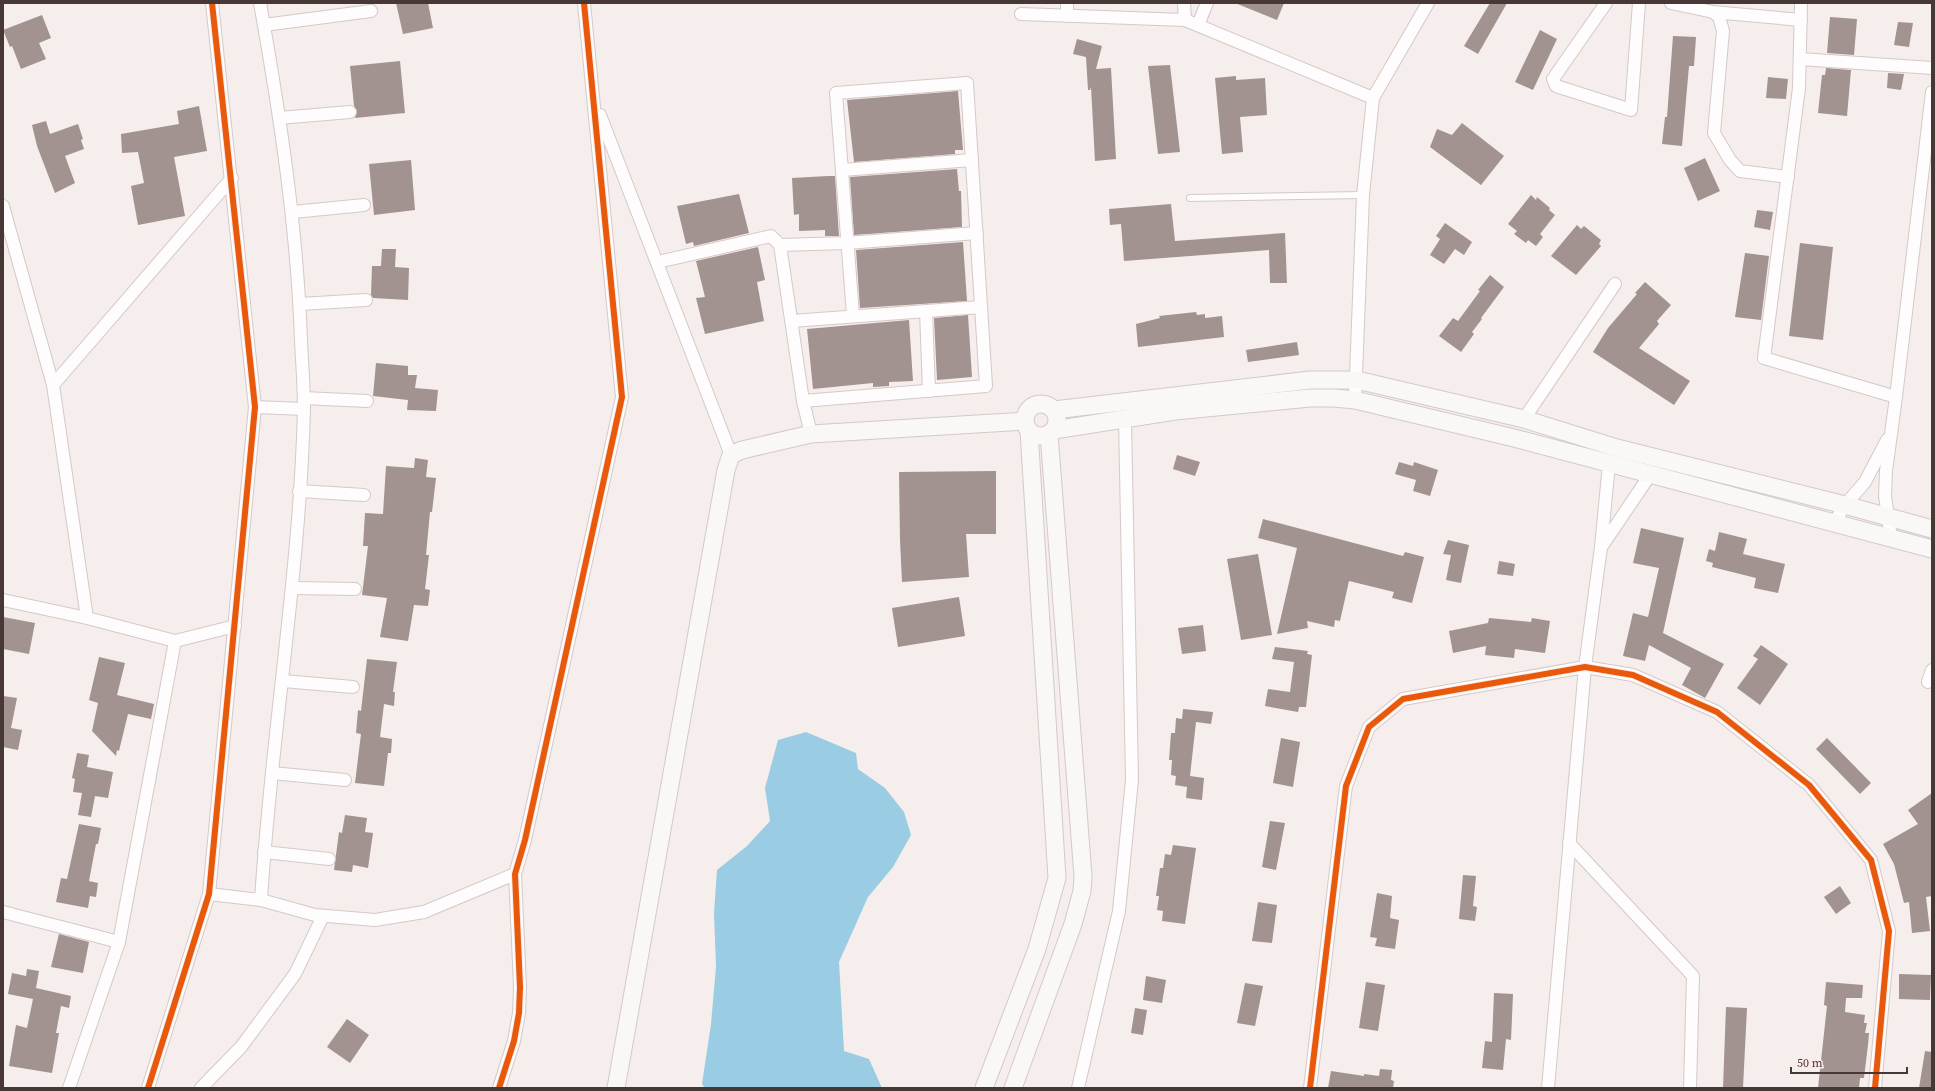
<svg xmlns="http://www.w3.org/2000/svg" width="1935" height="1091" font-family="'Source Serif 4',serif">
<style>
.water{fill:#9acde3}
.building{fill:#a29290}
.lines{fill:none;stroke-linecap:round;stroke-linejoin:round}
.lane-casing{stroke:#d4c9c7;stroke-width:8}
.street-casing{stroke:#d4c9c7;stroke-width:14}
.secondary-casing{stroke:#d4c9c7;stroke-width:19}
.lane{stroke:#fefcfc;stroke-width:6}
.street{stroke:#fefcfc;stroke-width:12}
.secondary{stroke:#faf7f7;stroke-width:17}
.cycleway-casing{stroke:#faebe8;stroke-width:8}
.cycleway{stroke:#e8590c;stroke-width:6}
</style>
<rect width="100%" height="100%" fill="#f6eeec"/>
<polygon class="water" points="806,732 856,753 858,769 885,788 904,812 911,835 893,867 868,897 839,962 844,1051 869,1059 882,1088 705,1088 702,1084 711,1024 716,967 714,913 717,870 747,846 770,821 765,788 778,740"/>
<g class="building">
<polygon points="396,3 428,3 433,28 403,34"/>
<polygon points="1235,3 1284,3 1277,20"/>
<polygon points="1490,3 1507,3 1478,54 1464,46"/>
<polygon points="42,15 51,38 39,43 46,59 21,69 12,46 10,47 3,30"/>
<polygon points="1830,17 1857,19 1854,55 1827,53"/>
<polygon points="1898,22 1913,23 1909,47 1894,45"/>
<polygon points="1540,30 1557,39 1533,90 1515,82"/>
<polygon points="1673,36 1696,37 1694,66 1689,66 1682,146 1662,144 1665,117 1667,117"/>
<polygon points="1077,39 1102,46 1096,69 1111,68 1116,159 1095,161 1091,87 1090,90 1088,90 1086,57 1073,54"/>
<polygon points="400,61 405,113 355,118 357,111 354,106 350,66"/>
<polygon points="1170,65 1180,152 1158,154 1148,66"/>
<polygon points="1826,68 1851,70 1847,116 1818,113 1822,75 1825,75"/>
<polygon points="1888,73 1904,74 1901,90 1887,88"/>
<polygon points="1236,76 1236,80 1265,78 1267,115 1240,117 1243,152 1222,154 1215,78"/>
<polygon points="1768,77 1788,79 1786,99 1766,98"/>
<polygon points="958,91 963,150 955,150 955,154 854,162 847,100"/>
<polygon points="199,106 207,151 174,157 185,216 138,225 131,186 144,183 138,152 122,153 121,134 179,124 177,111"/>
<polygon points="46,121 50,134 78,124 83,139 81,140 84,149 65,156 75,183 55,193 37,146 32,125"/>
<polygon points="1462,123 1504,156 1481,185 1430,147 1437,129 1452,135"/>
<polygon points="1705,158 1720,191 1698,201 1684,168"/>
<polygon points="411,160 415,210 374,215 369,164"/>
<polygon points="957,169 959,191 961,191 962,227 854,235 850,177"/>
<polygon points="828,176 835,176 839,236 825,236 825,230 799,231 799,214 794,215 792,178"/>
<polygon points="739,194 749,233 694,246 693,242 686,244 677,206"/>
<polygon points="1531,195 1536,200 1537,197 1550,208 1549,210 1555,215 1540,234 1543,237 1536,246 1528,240 1526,243 1514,234 1517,231 1508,224"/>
<polygon points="1171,204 1175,241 1285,233 1287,283 1270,283 1269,250 1124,261 1121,224 1110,225 1109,209"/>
<polygon points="1757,210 1773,212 1770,230 1754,227"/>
<polygon points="1445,223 1472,242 1464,255 1455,249 1444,264 1430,255 1440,239 1436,236"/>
<polygon points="1577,225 1581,229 1584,226 1601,240 1599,244 1601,246 1576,275 1551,256"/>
<polygon points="963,242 967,301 860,308 856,250"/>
<polygon points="1800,243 1833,247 1823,340 1789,336"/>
<polygon points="758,247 765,280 757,282 764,321 705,334 696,298 705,297 696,261"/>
<polygon points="382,249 396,249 395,267 409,268 408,300 373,298 371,295 372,266 381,266"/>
<polygon points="1745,253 1769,256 1761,320 1735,317"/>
<polygon points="1490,275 1504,287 1481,318 1482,319 1472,332 1474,334 1461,352 1439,336 1453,318 1458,321 1480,291 1478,290"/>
<polygon points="1645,282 1671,305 1657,321 1659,324 1639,348 1690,381 1674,405 1593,352 1608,328 1637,294 1635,293"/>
<polygon points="1196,312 1197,315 1205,314 1205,318 1222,316 1224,337 1138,347 1136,324 1160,318 1159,316"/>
<polygon points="968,315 972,377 937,380 934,318"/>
<polygon points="909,320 913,381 889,382 889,386 873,387 873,383 813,389 807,329"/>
<polygon points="1297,342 1299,355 1248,362 1246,350"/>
<polygon points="376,363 408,366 408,375 417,375 415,388 438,390 436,411 407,410 408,400 373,396"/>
<polygon points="1177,455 1200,462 1195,476 1173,469"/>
<polygon points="415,458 428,460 426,477 436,478 432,512 430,512 426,555 429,555 425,589 430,590 428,606 414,605 408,641 380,637 387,598 362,595 368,546 363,546 365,513 383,514 386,466 414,468"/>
<polygon points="1399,462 1413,466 1414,462 1438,470 1430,496 1413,491 1416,480 1395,474"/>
<polygon points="996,471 996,534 966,534 969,577 902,582 900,540 899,472"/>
<polygon points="1263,519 1403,556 1405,552 1424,557 1412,603 1392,598 1394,592 1349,581 1340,621 1335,620 1334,627 1307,621 1308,628 1277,634 1297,548 1258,538"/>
<polygon points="1641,528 1684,538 1663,633 1724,664 1705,698 1682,685 1691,668 1649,645 1645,661 1623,656 1633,613 1648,617 1659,568 1633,563"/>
<polygon points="1719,532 1747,539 1743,554 1785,564 1778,593 1754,588 1756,578 1712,567 1713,563 1706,561 1709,549 1715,551"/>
<polygon points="1448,540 1469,545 1461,583 1446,580 1451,555 1443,554"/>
<polygon points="1258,554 1272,635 1241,640 1227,559"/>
<polygon points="1499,561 1515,564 1513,576 1497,574"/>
<polygon points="959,597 965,636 898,647 892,608"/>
<polygon points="3,617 35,623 29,654 3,649"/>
<polygon points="1489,618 1531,622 1532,618 1550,621 1545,653 1515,649 1514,658 1485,655 1486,646 1453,653 1449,631 1488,623"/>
<polygon points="1203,625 1206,651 1182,654 1178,628"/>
<polygon points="1761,645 1788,664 1760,705 1737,688 1758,659 1753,656"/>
<polygon points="1275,647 1308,651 1307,654 1312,655 1306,707 1299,707 1298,712 1265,706 1268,689 1290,692 1294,662 1272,659"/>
<polygon points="99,657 125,663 117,695 154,704 151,719 128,714 119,751 117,750 116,756 92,731 98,703 89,700"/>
<polygon points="367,659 397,662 393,692 395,692 394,706 384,704 380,737 392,739 391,753 388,753 384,786 355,783 361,734 356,733 358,710 361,711"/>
<polygon points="3,696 17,698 11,728 22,730 18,750 3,747"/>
<polygon points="1183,709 1213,712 1211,724 1196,722 1190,776 1204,778 1202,800 1186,798 1187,787 1175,785 1176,776 1171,775 1172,760 1169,760 1171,733 1175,733 1176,718 1182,719"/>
<polygon points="1281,738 1300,742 1293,787 1273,783"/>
<polygon points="1827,738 1871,783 1860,794 1816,749"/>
<polygon points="77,753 89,755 87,767 113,772 108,798 95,796 91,817 78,815 82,793 73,792 75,779 72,778"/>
<polygon points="1932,793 1932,896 1926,897 1930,931 1912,933 1909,902 1904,903 1894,864 1883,844 1918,824 1908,810"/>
<polygon points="345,815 367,818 365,832 373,833 368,868 353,865 352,872 334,870 339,832 342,833"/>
<polygon points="1270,821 1285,823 1276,870 1262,867"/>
<polygon points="79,824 101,828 98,844 96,844 89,881 98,883 96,897 90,896 88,908 56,902 61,878 67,879"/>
<polygon points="1173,845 1196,848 1185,924 1162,921 1163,911 1157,910 1159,896 1156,896 1160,868 1163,868 1165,854 1171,855"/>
<polygon points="1463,875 1476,876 1473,906 1477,907 1475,921 1459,919"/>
<polygon points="1840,886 1851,903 1836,914 1824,897"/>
<polygon points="1377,893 1392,896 1390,918 1399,920 1395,949 1375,946 1377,938 1370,937"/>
<polygon points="1258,902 1277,905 1272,943 1252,941"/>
<polygon points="59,934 89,942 83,973 51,967"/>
<polygon points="27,969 39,971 36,988 71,996 69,1008 61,1006 56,1033 59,1033 52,1073 9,1066 16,1025 27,1028 33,999 8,994 12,973 26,976"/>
<polygon points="1899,974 1931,975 1930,1000 1899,999"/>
<polygon points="1146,976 1166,980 1162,1003 1143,1000"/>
<polygon points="1366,982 1385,985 1378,1031 1359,1028"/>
<polygon points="1826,982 1863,985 1862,998 1846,998 1845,1012 1865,1015 1864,1023 1867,1023 1865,1033 1869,1033 1868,1045 1864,1078 1860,1078 1859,1088 1818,1088 1827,1006 1824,1005"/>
<polygon points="1245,983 1263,986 1255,1026 1237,1023"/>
<polygon points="1494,993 1513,994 1511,1040 1506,1039 1503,1070 1482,1068 1485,1041 1492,1042"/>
<polygon points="1726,1007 1747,1008 1743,1088 1723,1088"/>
<polygon points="1135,1008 1147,1010 1143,1035 1131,1033"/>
<polygon points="347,1019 369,1035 350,1063 327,1047"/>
<polygon points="1925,1051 1932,1052 1932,1088 1919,1088"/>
<polygon points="1380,1069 1392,1070 1391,1080 1394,1081 1393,1088 1328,1088 1331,1071 1364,1076 1364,1074 1379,1076"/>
</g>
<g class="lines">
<defs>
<polyline id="lane" points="1190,198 1363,195"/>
<g id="street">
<path d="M 260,3 C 280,115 297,227 301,340 C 302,363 304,386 304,408 C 300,573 271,736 261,900"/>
<polyline points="1067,3 1067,16"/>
<polyline points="1184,3 1185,20"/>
<polyline points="1606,3 1553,79 1556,86 1631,110 1639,3"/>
<polyline points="1671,3 1713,12 1801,20"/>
<polyline points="1801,3 1799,88 1764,358 1896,397"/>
<polyline points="1713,12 1719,17 1723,31 1714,133 1730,160 1740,171 1788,177"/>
<polyline points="1021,14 1185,20 1373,98"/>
<polyline points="264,25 371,11"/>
<polyline points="1198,25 1207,3"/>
<polyline points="1800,59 1932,68"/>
<polyline points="600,115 731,455"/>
<polyline points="279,118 350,112"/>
<polyline points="842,170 972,160"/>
<polyline points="3,206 53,385 87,618"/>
<polyline points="293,212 364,205"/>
<polyline points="780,245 847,243 977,233"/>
<polyline points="658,262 771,236 780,245 803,401 811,434"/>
<polyline points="300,304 366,300"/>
<polyline points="926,311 929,391"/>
<polyline points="792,321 981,307"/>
<polyline points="53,385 232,178"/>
<polyline points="304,398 367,401"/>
<polyline points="1355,400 1363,195 1373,98 1428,3"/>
<polyline points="803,401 986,386 967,83 836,93 853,315"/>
<polyline points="255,407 304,409"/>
<polyline points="1524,419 1615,284"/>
<polyline points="299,491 364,495"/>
<polyline points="1834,523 1845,505 1865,482 1887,440"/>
<polyline points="1891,538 1885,496 1886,471 1896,397 1932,92"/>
<polyline points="1602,546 1650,475"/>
<polyline points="293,588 355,589"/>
<polyline points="3,600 87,618 175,641 235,626"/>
<polyline points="283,681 353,687"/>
<polyline points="1928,682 1932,670"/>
<polyline points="272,773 345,780"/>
<polyline points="1569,843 1693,976 1690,1088"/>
<polyline points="264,852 329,859"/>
<polyline points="209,894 261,900 315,915 375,920 424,912 515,874"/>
<polyline points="3,912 119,942"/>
<polyline points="69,1088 119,942 175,641"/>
<polyline points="148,1088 209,894 255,407 212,3"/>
<polyline points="201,1088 241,1047 295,974 323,916"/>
<polyline points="499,1088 514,1041 519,1013 520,987 515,874 525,840 622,397 584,3"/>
<polyline points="1078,1088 1119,911 1132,780 1125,419"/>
<polyline points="1310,1088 1346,786 1369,727 1403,699 1585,667 1633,675 1717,712 1809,785 1871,860 1889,931 1875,1088"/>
<polyline points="1548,1088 1585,667 1601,547 1609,464"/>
</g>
<g id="secondary">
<circle cx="1041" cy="420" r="16"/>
<polyline points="1054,410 1310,380 1357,380 1524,419 1617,448 1845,505 1932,529"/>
<polyline points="1054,430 1175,411 1310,398 1334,398 1355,400 1514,438 1932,549"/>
<polyline points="616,1088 726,470 731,455 742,450 811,434 1025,421"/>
<polyline points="984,1088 1037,949 1057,878 1029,431"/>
<polyline points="1013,1088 1073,924 1082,891 1083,876 1049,434"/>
</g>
</defs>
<use href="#lane" class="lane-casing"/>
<use href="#street" class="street-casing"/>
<use href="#secondary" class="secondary-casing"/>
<use href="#lane" class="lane"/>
<use href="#street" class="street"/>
<use href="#secondary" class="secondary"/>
<defs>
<g id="cycleway">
<polyline points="148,1088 209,894 255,407 212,3"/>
<polyline points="499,1088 514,1041 519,1013 520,987 515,874 525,840 622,397 584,3"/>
<polyline points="1310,1088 1346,786 1369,727 1403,699 1585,667 1633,675 1717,712 1809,785 1871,860 1889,931 1875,1088"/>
</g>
</defs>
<use href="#cycleway" class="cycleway-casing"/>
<use href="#cycleway" class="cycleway"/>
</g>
<rect width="1935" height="1091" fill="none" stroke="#473836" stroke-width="8"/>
<path d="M1791 1067v6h116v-6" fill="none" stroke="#473836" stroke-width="2"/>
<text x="1797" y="1067" font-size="12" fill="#473836" stroke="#faebe8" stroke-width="3" paint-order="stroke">50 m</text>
</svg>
